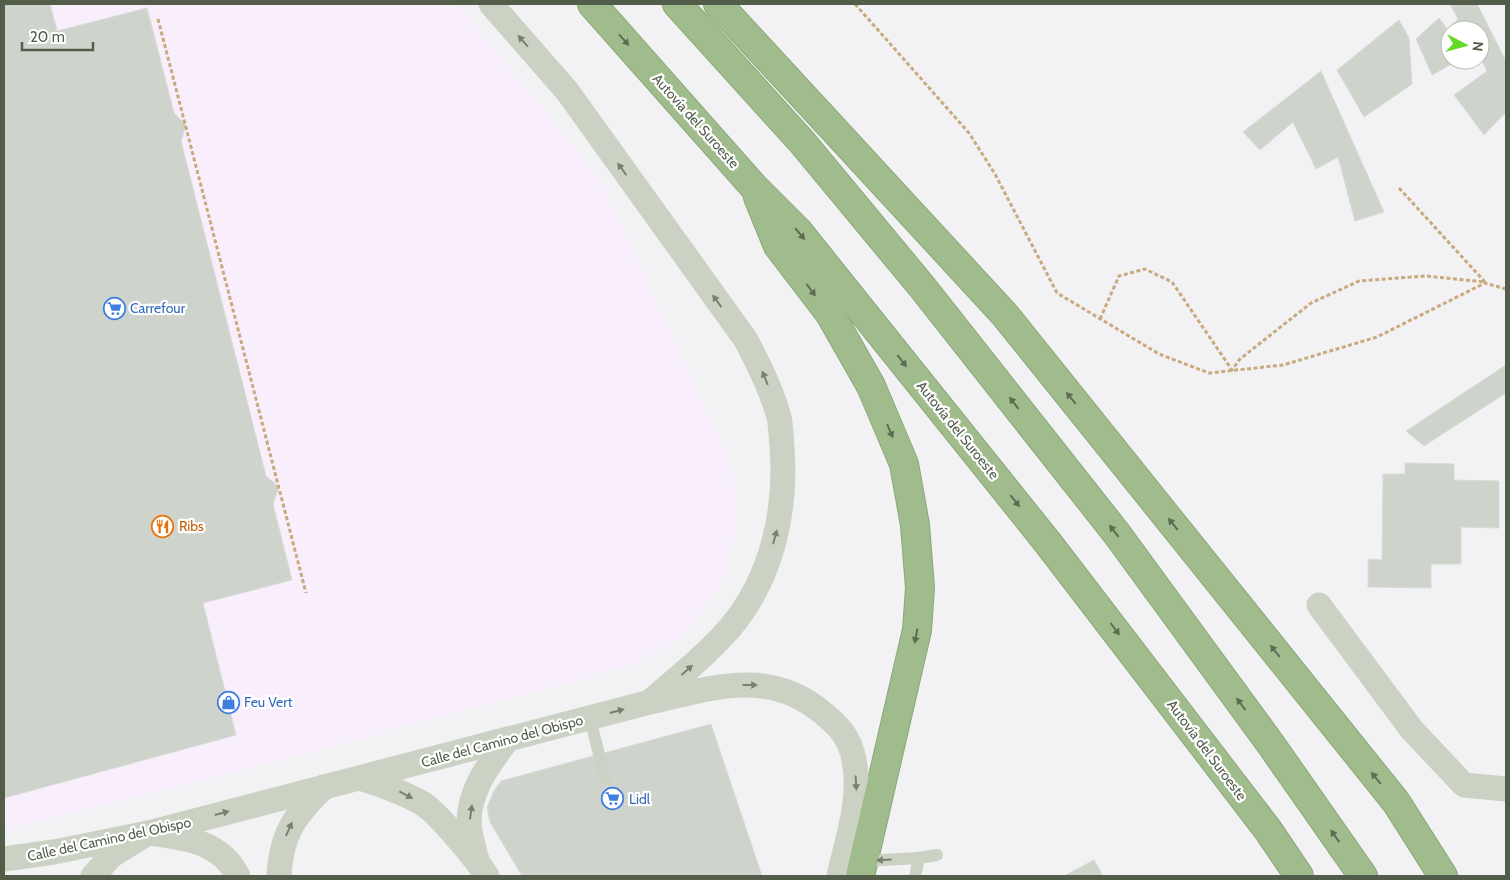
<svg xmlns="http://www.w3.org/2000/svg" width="1510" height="880" font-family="Cabin,sans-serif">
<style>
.commercial{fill:#f9eefc}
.building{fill:#ced4cc;stroke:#d7dcd6}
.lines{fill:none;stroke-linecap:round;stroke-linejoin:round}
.highway-casing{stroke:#8ba878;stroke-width:30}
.path{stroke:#c9aa7e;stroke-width:3;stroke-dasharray:4 2.5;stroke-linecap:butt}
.lane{stroke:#cbd2c3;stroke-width:12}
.street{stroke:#cbd2c3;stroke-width:25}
.highway{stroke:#a0bc8d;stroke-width:28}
.oneway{fill:#5f6c54}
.oneway2{fill:#77816e}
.labels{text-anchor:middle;stroke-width:4.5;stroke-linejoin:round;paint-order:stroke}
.street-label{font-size:14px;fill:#535e4a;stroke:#fff}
.shop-label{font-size:14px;fill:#366cbe;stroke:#fff;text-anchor:start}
.food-label{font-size:14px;fill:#c56008;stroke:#fff;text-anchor:start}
</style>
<rect width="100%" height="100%" fill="#f2f2f4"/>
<polygon class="commercial" points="4,4 458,4 602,183 732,467 736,526 722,583 684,635 629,666 243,770 4,830"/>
<g class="building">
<polygon points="4,4 50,4 57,31 147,8 174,113 186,125 181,141 266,476 279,487 273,504 292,580 203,603 236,735 4,798"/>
<polygon points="1450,4 1477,4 1506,61 1506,112 1484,135 1454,95 1487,71 1480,57 1480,30 1450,30 1450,60 1459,60 1432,75 1416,39 1439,18 1448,30 1458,19"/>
<polygon points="1399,20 1409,38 1412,84 1364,117 1337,70"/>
<polygon points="1321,71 1384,212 1355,221 1338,157 1316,169 1293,122 1260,150 1243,132"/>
<polygon points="1506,365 1506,393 1424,446 1406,431"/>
<polygon points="1405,463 1454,464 1454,480 1499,481 1499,528 1461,527 1461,564 1431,564 1431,588 1368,587 1368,559 1382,560 1383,474 1405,474"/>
<polygon points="711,724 762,876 522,876 490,822 487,807 494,791 501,781"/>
<polygon points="1094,860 1103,876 1064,876"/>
</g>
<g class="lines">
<defs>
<g id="highway">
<polyline points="592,4 754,187 798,231 1048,543 1268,830 1299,876"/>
<polyline points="677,4 802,142 923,288 1117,534 1272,746 1363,876"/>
<polyline points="718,4 1005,315 1396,802 1443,876"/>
<polyline points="758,197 778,246 830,314 871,386 904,464 915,525 920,588 917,630 860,876"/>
</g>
</defs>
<use href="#highway" class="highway-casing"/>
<g class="path">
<polyline points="855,4 969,133 995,174 1057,293 1159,354 1209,373 1283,365 1377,337 1485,283 1506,289"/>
<polyline points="158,19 306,593"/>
<polyline points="1399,188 1485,282"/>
<polyline points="1100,319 1119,276 1145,269 1172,282 1232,370 1240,359 1311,303 1359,281 1426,276 1485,282"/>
</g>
<g class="lane">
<polyline points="590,718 605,779"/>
<polyline points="919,858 937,855"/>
<polyline points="864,861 919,858 915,876"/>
</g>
<g class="street">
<path d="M 491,4 L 567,91 L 746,340 C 759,365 771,389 779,417 C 781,426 781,437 782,447 C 787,511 772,578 730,628 C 706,655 679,677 652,700"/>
<polyline points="1319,605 1412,730 1464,785 1506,789"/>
<path d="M 360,778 C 382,785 402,792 422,803 C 439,814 476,859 487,876"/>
<path d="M 4,859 L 54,852 L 148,833 L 650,702 C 713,688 769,667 824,714 C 840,727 850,738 854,760 C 862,797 847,840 839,876"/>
<path d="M 477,860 C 474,848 469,833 469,821 C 470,788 489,765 507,740"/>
<path d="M 93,876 L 111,856 L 148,833 C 183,838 220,840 238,876"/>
<path d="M 279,876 C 281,834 295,815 324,787"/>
</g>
<use href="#highway" class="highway"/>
</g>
<defs><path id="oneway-solid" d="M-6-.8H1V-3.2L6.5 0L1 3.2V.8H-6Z" transform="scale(1.25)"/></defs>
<g class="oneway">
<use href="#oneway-solid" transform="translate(624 40) rotate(48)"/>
<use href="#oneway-solid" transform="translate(800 234) rotate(50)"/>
<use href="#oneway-solid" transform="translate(811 290) rotate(53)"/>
<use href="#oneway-solid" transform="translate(902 361) rotate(51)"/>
<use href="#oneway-solid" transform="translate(1071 398) rotate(-129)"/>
<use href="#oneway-solid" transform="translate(1014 403) rotate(-128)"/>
<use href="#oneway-solid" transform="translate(890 431) rotate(67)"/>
<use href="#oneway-solid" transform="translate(1015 501) rotate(51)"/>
<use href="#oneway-solid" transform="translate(1173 524) rotate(-129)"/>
<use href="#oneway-solid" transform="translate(1114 531) rotate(-128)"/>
<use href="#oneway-solid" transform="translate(1115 629) rotate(53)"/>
<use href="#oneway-solid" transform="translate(916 636) rotate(101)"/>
<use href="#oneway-solid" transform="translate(1275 651) rotate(-129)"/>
<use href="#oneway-solid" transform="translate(1241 704) rotate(-126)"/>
<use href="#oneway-solid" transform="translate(1376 778) rotate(-129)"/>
<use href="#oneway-solid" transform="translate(1335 836) rotate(-125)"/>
</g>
<g class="oneway2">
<use href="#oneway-solid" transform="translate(523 41) rotate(-131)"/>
<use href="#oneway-solid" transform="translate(622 169) rotate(-126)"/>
<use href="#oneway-solid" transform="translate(717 301) rotate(-126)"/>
<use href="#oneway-solid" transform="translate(765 378) rotate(-112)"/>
<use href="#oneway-solid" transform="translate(775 537) rotate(-75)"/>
<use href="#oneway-solid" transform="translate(687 670) rotate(-41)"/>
<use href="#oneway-solid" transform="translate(750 685)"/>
<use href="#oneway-solid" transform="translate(617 711) rotate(-15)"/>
<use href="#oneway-solid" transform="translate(856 783) rotate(87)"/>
<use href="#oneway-solid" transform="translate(406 795) rotate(28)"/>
<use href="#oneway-solid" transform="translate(471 812) rotate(-82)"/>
<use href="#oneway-solid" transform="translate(222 813) rotate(-15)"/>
<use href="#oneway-solid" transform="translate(289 829) rotate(-66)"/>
<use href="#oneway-solid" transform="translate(884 860) rotate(177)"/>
</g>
<defs>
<symbol id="supermarket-ring" viewBox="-11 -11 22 22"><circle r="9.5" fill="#fff" stroke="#3f7fe0" stroke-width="1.5"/><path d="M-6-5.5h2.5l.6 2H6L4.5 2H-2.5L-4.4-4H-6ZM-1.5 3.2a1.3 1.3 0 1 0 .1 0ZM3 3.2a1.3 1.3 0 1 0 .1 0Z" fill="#3f7fe0"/></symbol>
<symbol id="restaurant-ring" viewBox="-11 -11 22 22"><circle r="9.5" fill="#fff" stroke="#e8710a" stroke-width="1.5"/><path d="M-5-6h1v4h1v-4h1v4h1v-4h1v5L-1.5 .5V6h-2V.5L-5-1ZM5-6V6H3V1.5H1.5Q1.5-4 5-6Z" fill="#e8710a"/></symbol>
<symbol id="shop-ring" viewBox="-11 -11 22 22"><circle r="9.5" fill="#fff" stroke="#3f7fe0" stroke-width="1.5"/><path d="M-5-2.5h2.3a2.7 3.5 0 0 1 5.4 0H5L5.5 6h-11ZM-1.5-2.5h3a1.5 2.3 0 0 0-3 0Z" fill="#3f7fe0"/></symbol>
</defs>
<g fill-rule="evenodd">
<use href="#supermarket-ring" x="102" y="296" width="25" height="25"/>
<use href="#restaurant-ring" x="150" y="514" width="25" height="25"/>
<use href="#shop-ring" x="216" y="690" width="25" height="25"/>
<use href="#supermarket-ring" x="600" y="786" width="25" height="25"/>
</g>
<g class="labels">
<g class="street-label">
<text transform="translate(696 121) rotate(48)" y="5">Autovía del Suroeste</text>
<text transform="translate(958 430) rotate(51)" y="5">Autovía del Suroeste</text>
<text transform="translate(502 741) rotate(-15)" y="5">Calle del Camino del Obispo</text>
<text transform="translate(1207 750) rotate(53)" y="5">Autovía del Suroeste</text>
<text transform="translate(109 839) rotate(-12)" y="5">Calle del Camino del Obispo</text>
</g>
<g class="shop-label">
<text x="130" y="313">Carrefour</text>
<text x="244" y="707">Feu Vert</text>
<text x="629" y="804">Lidl</text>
</g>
<g class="food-label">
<text x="179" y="531">Ribs</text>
</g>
</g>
<rect width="1510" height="880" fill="none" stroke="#535e4a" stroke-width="10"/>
<g transform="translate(1465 45) rotate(96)"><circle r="24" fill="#ffffff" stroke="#babfb7"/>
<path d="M0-4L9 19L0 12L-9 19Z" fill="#66da26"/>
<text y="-8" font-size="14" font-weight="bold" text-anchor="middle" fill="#535e4a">N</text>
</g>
<path d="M22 42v8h71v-8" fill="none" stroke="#535e4a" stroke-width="2.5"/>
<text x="30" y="42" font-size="15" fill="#535e4a" stroke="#ffffff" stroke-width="4" paint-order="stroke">20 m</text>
</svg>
